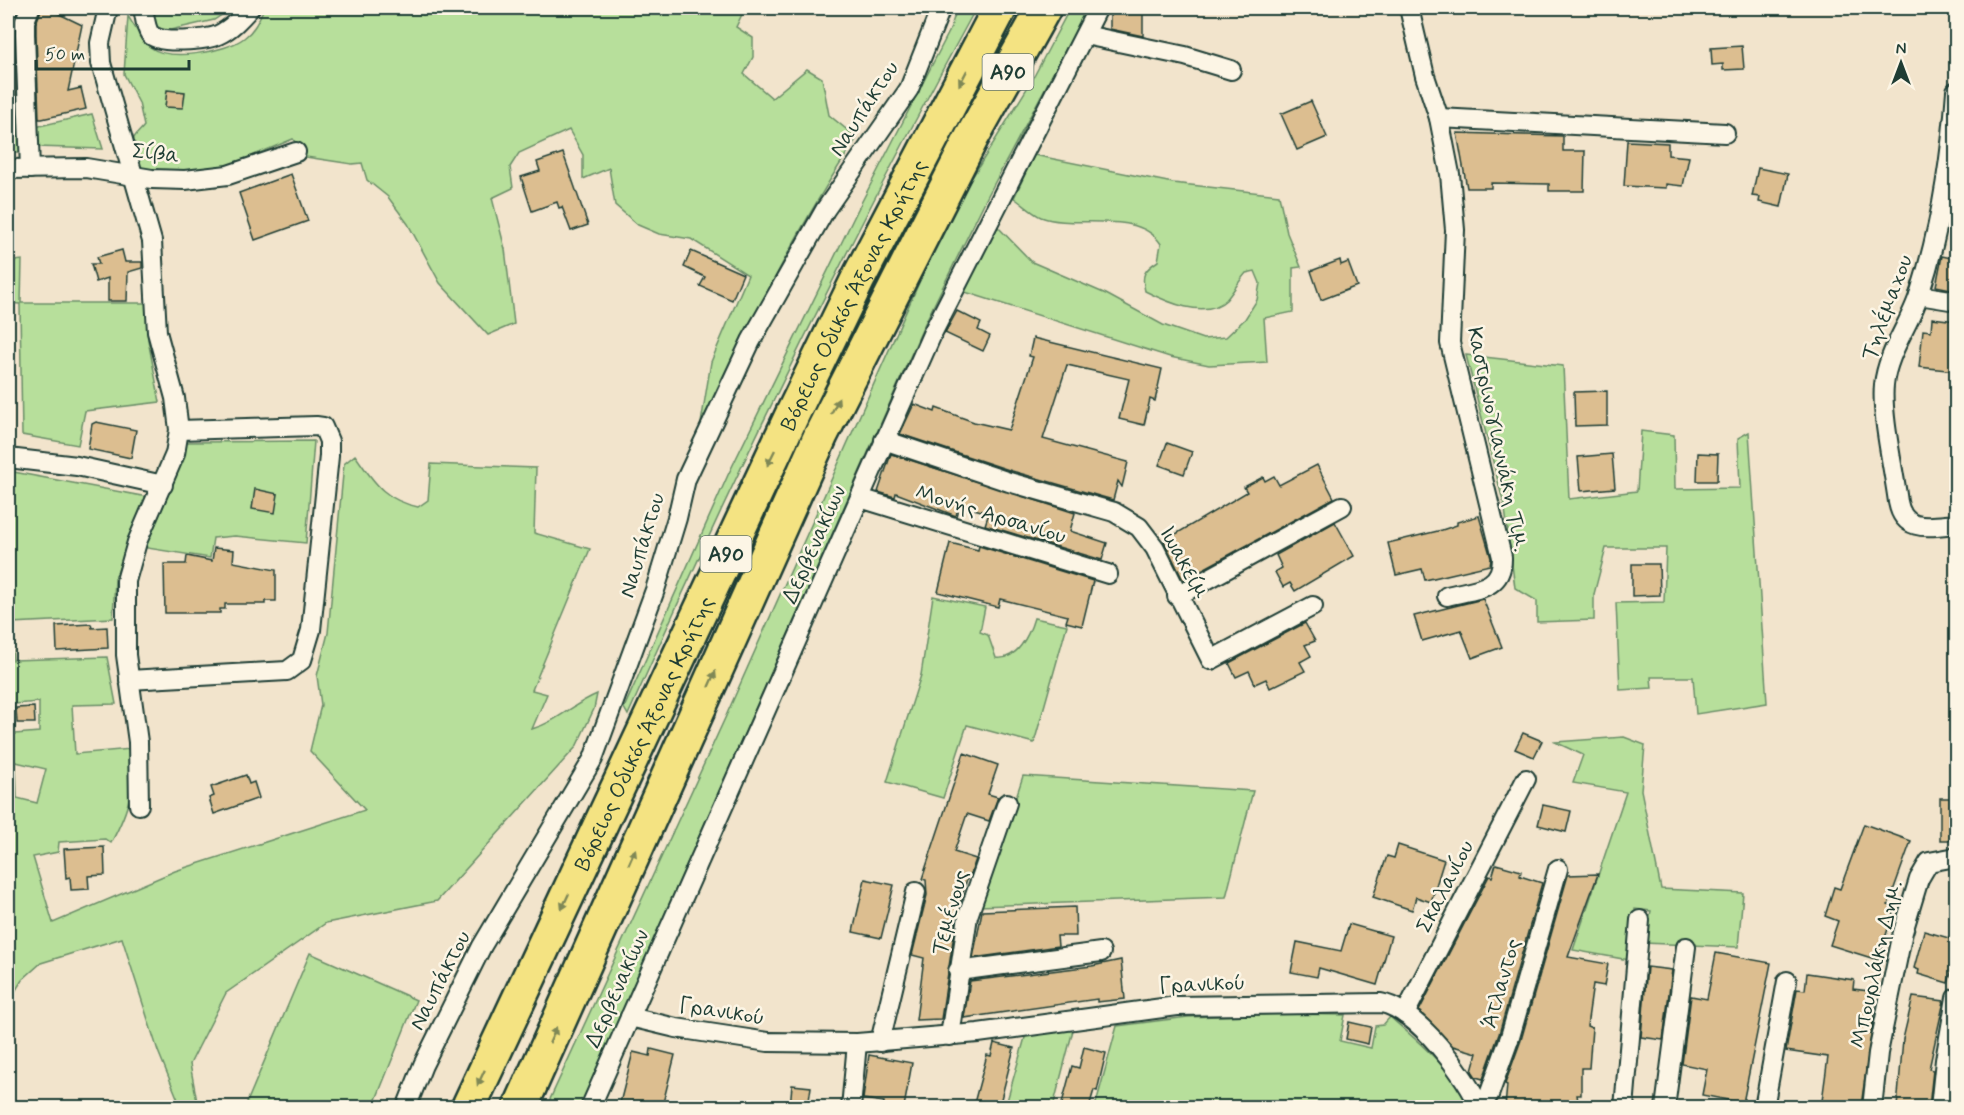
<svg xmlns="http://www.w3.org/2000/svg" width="1964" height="1115" font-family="Mynerve,sans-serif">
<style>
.green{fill:#b7df9b;stroke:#6b8e68;stroke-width:1.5;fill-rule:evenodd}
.building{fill:#dcbe90;stroke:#1f3d34;stroke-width:1.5}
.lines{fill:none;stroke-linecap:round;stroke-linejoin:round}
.minor-casing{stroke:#1f3d34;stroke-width:22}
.motorway-casing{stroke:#1f3d34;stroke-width:38}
.minor{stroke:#fcf5e5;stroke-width:18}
.motorway{stroke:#f4e382;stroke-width:33}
.oneway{fill:#7f8857}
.labels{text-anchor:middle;stroke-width:5;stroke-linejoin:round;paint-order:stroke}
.shield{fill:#fcf5e5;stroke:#617469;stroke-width:1.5}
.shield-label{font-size:21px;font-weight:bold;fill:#1f3d34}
.street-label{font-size:22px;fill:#1f3d34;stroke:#fcf5e5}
</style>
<rect width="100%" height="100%" fill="#f2e4cc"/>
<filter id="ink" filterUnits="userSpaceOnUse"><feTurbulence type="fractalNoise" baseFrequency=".0167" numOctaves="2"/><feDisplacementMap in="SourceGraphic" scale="12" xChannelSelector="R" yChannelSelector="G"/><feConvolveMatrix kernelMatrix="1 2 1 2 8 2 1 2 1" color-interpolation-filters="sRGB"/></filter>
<g filter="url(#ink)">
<g class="green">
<polygon points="149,8 232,8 214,20 166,31 154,25"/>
<path d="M 264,8 L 415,8 L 423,15 L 427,8 L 745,8 L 736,27 L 753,38 L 753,57 L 744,74 L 772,98 L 807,69 L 822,78 L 829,115 L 857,138 C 795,230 748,330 700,429 L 711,362 L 748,275 L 691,239 L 659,234 L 638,225 L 615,205 L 609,168 L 583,179 L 583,155 L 569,130 L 519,153 L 510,167 L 513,188 L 492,198 L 505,249 L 514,324 L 488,335 L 440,283 L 408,224 L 388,197 L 367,180 L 362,163 L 352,164 L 306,157 L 293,139 L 230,165 L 162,173 L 143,171 C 137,164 129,148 134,138 C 136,134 141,130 144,126 L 139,103 L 124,74 L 128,16 C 134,26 141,39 150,47 C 169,62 226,52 244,38 C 255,30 259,19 264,8 Z"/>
<path d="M 957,8 L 976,8 C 850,238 734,474 628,715 L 624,708 L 728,475 L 857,211 L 950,30 Z"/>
<polygon points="1070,8 1079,8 1078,10 1084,15 986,199 925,323 580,1107 546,1108 726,716 950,213 1031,82"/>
<polygon points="92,114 103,149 36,147 35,127"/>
<polygon points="8,122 19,122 21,152 8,152"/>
<path d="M 1034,155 L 1173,183 L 1279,195 L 1287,233 L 1301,267 L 1293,268 L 1293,312 L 1264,318 L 1267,362 L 1209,365 L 1170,357 L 962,291 L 996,225 L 1032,262 L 1106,294 L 1163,325 L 1203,339 L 1226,337 L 1245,319 L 1257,300 L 1260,283 L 1255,271 L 1246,273 C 1239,281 1233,292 1226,300 C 1205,320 1165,301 1145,291 C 1141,275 1144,270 1158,261 L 1161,244 C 1138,208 1075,230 1041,217 C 1032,213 1023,204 1014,198 Z"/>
<polygon points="22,260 21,303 147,303 148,340 160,402 85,411 78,445 22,435 20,304 8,303 8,262"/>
<polygon points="1466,355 1563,366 1569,499 1637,491 1641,431 1674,435 1675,489 1740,488 1738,438 1749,432 1767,703 1696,714 1693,677 1651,677 1652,688 1620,690 1616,603 1664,602 1666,548 1606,548 1594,594 1594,620 1537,622 1537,601 1515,588 1505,509"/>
<polygon points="314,441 306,543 235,536 213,538 210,558 141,547 183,442"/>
<path d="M 355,455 C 374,482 384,500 418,507 L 428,500 L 431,464 L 536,468 L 534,533 L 590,549 L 532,690 L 547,694 L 532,729 C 557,722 573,704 597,694 L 594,709 L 576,747 L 437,901 L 326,923 L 226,993 L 190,1064 L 198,1107 L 181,1107 L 158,1051 L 122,938 L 41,963 L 22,980 L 8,1003 L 8,471 L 148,497 L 115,578 L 113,618 L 11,623 L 13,660 L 107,657 L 116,704 L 72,705 L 75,754 L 131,749 C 132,792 132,804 111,843 L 105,839 L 59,842 L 58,852 L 33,857 L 53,923 L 175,871 L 365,810 L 310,751 L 321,705 L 317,676 L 328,633 L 344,464 ZM 39,702 L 39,732 L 15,734 L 14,704 ZM 16,762 L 46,769 L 37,803 L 17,798 Z"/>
<path d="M 933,596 L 985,607 L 980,632 L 988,635 L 996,658 C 1017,661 1029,635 1034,618 L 1067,625 L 1034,743 L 967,725 L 943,798 L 887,782 L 921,675 Z"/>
<polygon points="1624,737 1645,745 1641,790 1661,889 1743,893 1738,947 1644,943 1651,911 1635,909 1629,960 1573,950 1626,792 1573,783 1583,755 1555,742"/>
<polygon points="1023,776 1253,791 1226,897 980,906"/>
<polygon points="310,953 416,1000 373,1107 245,1107"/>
<path d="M 1279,1014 L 1345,1015 L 1340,1041 L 1371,1048 L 1375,1026 L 1383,1025 L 1390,1017 C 1419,1042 1454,1070 1468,1107 L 1095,1107 L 1117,1026 L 1188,1017 Z"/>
<polygon points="1073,1030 1053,1107 1005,1108 1026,1034"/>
</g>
<g class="building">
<polygon points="42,8 47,8 82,25 68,91 81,88 86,109 42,119 39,119 36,34 36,23"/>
<polygon points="8,12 15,15 17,119 8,119"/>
<polygon points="1110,12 1143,12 1143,36 1110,29"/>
<polygon points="1742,46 1744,69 1723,70 1723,64 1712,65 1711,48"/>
<polygon points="167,90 185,92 183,108 165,107"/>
<polygon points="1311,101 1327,137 1297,150 1281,114"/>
<polygon points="1457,133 1563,136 1563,151 1585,151 1584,191 1549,191 1549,184 1491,183 1491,188 1467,188"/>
<polygon points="1627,141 1668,143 1668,155 1689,157 1683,186 1666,184 1666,188 1624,186"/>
<polygon points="563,153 588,225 571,231 562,207 559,208 557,202 532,211 521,177 540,171 537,162"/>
<polygon points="1758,168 1788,174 1781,207 1759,202 1760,197 1752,196"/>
<polygon points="291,174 308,221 255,240 239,193"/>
<polygon points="122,250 125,262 142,262 142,268 128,272 127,301 108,301 108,278 96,282 91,264 99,264 97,257"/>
<polygon points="691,251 743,274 732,300 700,286 705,277 684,267"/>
<polygon points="1942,256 1956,259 1956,290 1936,286"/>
<polygon points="1340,260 1341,265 1348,262 1357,286 1321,300 1311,271"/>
<polygon points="957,311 981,323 978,330 990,336 983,351 945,333"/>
<polygon points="1932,318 1956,321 1956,371 1919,367 1923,330 1931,331"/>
<polygon points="1033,338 1162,369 1155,401 1150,399 1144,425 1119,419 1129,379 1067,365 1043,439 1128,462 1122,487 1118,481 1113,500 1012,471 900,434 914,404 935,412 936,408 974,422 1009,430 1033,357 1029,356"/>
<polygon points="1607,391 1607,425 1575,426 1574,392"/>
<polygon points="96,422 136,430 131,458 88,449 92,424"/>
<polygon points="1167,443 1192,452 1184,474 1159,465"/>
<polygon points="1698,453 1718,454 1717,481 1697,481"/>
<polygon points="891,454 1075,513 1070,531 1107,543 1102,560 985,525 989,513 959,505 956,516 896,493 895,497 878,492"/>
<polygon points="1612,454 1615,488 1581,491 1578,457"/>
<polygon points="1317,465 1334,498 1183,580 1164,541 1247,492 1244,487 1263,477 1265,481 1274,476 1279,485"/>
<polygon points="255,489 278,494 275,513 252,509"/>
<polygon points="1479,516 1491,558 1490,565 1425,580 1422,569 1396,575 1388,543 1442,530 1457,525 1457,522"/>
<polygon points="1335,522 1354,556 1295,591 1290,583 1283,587 1275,572 1282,568 1276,555"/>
<polygon points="950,543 978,550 979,546 1093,581 1082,626 1066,622 1068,616 1000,599 998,607 938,592"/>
<polygon points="214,548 234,550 233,562 276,570 276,601 265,601 265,604 225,604 225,609 220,609 220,613 165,613 164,564 186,564 187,556 212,561"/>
<polygon points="1632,564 1659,564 1660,595 1632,596"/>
<polygon points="1483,599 1502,647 1472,658 1461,630 1422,641 1414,616"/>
<polygon points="1305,623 1315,641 1305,645 1311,656 1300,662 1305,671 1270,688 1266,679 1255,684 1249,671 1236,677 1229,663"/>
<polygon points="91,624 92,628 107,627 108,648 57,651 56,626"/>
<polygon points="34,707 35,723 17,723 16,708"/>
<polygon points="1523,733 1542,741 1534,757 1515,749"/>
<polygon points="964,753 998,765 988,794 998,797 989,821 967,814 954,852 976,859 970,876 968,875 957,914 941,1019 916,1020 924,958 912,955 927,895 926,880 922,879"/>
<polygon points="246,775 249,784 254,782 259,798 214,814 209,798 214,796 211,787"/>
<rect x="1940" y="798" width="16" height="42"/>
<polygon points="1543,805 1571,811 1566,832 1538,825"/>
<polygon points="1864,824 1911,841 1888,905 1895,907 1878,960 1830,945 1838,921 1825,916 1834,887 1840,889"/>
<polygon points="1398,845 1444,860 1431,902 1416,897 1412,910 1373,897 1387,856 1394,858"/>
<polygon points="104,847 105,875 88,876 89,889 71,890 70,877 66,878 64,849"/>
<polygon points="1496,864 1521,871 1520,876 1542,883 1499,1034 1483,1079 1476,1077 1472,1071 1477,1053 1453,1046 1419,1011 1489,876 1492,877"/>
<polygon points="1598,874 1568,957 1608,964 1604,986 1593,984 1587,1026 1592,1028 1589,1068 1581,1068 1581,1095 1577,1095 1579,1107 1505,1107 1507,1085 1505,1084 1521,1040 1568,875"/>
<polygon points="865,879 894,885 881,938 853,932"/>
<polygon points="1075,907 1076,936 1057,936 1058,946 973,958 982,911"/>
<polygon points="1349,924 1391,936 1377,985 1319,968 1317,977 1291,972 1297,942 1341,951"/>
<polygon points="1924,931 1956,940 1956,956 1948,983 1918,974 1919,970 1914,968"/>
<polygon points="1716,953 1771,963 1743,1103 1702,1095 1707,1069 1682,1064 1691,996 1707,999"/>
<polygon points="1121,960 1125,999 1097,1002 1097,999 964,1018 970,981 1092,966"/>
<polygon points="1647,967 1672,970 1663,1040 1641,1037"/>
<polygon points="1807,973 1854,980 1853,989 1877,992 1861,1106 1822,1101 1828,1057 1786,1051 1797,989 1805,990"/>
<polygon points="1913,997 1944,1001 1929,1069 1933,1070 1929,1107 1897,1107 1903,1039"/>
<polygon points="1349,1022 1371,1027 1368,1044 1346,1039"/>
<polygon points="994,1043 1014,1048 999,1107 973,1107 987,1055 991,1056"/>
<polygon points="1084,1047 1106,1053 1097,1091 1094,1090 1089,1107 1061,1107 1072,1066 1079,1068"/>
<polygon points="651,1049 675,1055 662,1107 639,1107 620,1103 633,1052 650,1056"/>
<polygon points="869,1055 912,1063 904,1107 883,1107 884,1102 863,1099"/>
<polygon points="792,1085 811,1087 808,1107 790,1107"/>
</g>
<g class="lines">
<defs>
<g id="minor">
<polyline points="108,8 100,43 101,63 152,241 157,332 175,398 179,430 175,454 137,542 126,581 126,655 138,742 139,805"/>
<path d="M 143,8 C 145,16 145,27 150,34 C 158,45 207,40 218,35 C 231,29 241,18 250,8"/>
<path d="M 1409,8 L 1425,76 L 1439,118 L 1450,174 L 1455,230 L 1450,343 L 1502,557 C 1503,591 1473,589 1447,596"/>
<polyline points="1085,35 1185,56 1231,70"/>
<path d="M 1956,91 C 1951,159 1941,227 1920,292 C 1911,323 1887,352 1884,385 C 1881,415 1894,470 1898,502 C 1904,534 1931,526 1956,524"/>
<polyline points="1439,118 1725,133"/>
<polyline points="8,169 86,168 152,179 185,180 228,175 296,152"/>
<polyline points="30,169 25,34 25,21 30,8"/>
<polyline points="1919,295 1956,301"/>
<polyline points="884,440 1009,482 1114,512 1139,527 1155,548 1211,660 1313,606"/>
<polyline points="8,458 77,466 163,485"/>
<polyline points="860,498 1108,574"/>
<polyline points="1177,596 1342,506"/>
<polyline points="129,680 287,671 302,660 311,630 329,456 329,441 323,427 316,426 179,430"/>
<polyline points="958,971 1101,952"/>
<polyline points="1405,1014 1526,779"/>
<path d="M 630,1017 L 676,1028 L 768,1042 L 857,1043 L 978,1033 L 1177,1006 L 1381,1003 C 1416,1009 1467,1076 1480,1108"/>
<polyline points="950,1036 968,916 1007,803"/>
<polyline points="880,1042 916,892"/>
<polyline points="1479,1105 1489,1095 1510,1037 1558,869"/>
<polyline points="406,1108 423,1065 482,946 593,759 655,590 677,518 686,479 751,341 825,210 909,89 941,8"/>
<polyline points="590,1108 933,332 1098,8"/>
<polyline points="851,1108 857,1043"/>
<polyline points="1624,1108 1640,920"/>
<polyline points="1665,1108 1686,947"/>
<polyline points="1764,1108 1787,981"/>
<polyline points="1872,1108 1878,1053 1903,932 1919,879 1929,862 1956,857"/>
<polyline points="1940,1108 1945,1060 1956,998"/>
</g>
<g id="motorway">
<path id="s1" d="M 468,1108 L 792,415 L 858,279 L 1000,8"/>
<polyline points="520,1108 821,435 972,137 1044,8"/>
</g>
</defs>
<use href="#minor" class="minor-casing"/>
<use href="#motorway" class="motorway-casing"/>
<use href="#minor" class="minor"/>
<use href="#motorway" class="motorway"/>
</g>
<defs><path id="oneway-solid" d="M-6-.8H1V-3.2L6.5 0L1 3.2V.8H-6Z" transform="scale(1.5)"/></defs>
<g class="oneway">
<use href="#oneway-solid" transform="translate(963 78) rotate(118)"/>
<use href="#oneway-solid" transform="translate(835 406) rotate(-63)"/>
<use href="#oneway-solid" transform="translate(771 458) rotate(116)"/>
<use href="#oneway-solid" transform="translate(712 679) rotate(-66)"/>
<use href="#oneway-solid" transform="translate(632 857) rotate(-66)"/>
<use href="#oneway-solid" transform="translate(565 902) rotate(115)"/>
<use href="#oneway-solid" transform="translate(553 1035) rotate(-66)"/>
<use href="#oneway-solid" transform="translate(481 1078) rotate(115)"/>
</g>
</g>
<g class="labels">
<g class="shield">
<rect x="982.5" y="54" width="51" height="36" rx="4.5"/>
<rect x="700.5" y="536" width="51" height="36" rx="4.5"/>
</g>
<g class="shield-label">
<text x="1008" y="79">Α90</text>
<text x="726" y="561">Α90</text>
</g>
<g class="street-label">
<text transform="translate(863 108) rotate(-57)" y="8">Ναυπάκτου</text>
<text transform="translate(156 152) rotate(6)" y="8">Σίβα</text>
<text dy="8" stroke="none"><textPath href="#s1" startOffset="900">Βόρειος Οδικός Άξονας Κρήτης</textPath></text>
<text transform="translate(1886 307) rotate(-70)" y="8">Τηλέμαχου</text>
<text transform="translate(1499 439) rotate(78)" y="8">Καστρινογιαννάκη Τιμ.</text>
<text transform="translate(991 513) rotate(17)" y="8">Μονής Αρσανίου</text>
<text transform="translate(813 544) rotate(-66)" y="8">Δερβενακίων</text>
<text transform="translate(641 545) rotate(-73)" y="8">Ναυπάκτου</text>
<text transform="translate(1185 562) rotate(62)" y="8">Ιωακείμ</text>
<text dy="8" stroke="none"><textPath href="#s1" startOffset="414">Βόρειος Οδικός Άξονας Κρήτης</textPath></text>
<text transform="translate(1444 886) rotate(-63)" y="8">Σκαλανίου</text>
<text transform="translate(949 912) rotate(-75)" y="8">Τεμένους</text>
<text transform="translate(1875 964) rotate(-77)" y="8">Μπουρλάκη Δημ.</text>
<text transform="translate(439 980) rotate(-63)" y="8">Ναυπάκτου</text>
<text transform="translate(1202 983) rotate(-2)" y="8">Γρανικού</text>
<text transform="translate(1500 983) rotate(-74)" y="8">Άτλαντος</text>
<text transform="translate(616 988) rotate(-66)" y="8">Δερβενακίων</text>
<text transform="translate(722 1010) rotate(9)" y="8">Γρανικού</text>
</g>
</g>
<rect width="1964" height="1115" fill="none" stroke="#fcf5e5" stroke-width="30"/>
<rect x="15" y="15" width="1934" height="1085" fill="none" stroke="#1f3d34" stroke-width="2" filter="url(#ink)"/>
<g transform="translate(1901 63)" stroke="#fcf5e5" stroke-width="4.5" paint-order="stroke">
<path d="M0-4.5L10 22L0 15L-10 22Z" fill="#1f3d34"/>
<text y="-9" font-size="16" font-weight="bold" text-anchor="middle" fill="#1f3d34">N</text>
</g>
<path d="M36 60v9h153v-9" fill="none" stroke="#1f3d34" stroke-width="3"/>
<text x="45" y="60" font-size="18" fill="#1f3d34" stroke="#fcf5e5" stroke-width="4.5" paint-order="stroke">50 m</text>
</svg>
